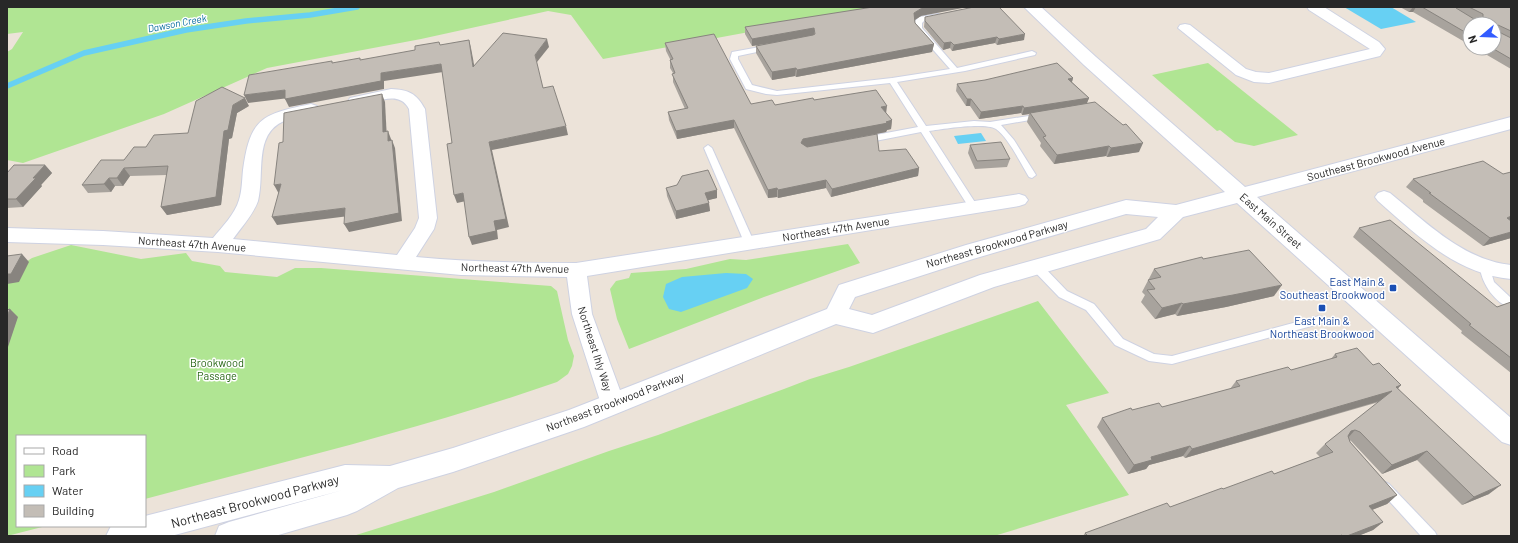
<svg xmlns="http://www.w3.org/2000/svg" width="1518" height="543" font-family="Barlow,sans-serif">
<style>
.green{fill:#b0e593}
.water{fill:#67d0f3}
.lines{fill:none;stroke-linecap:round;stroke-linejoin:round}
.stream{stroke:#67d0f3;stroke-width:5.5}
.service-casing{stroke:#ced2e2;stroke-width:2}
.minor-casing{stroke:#ced2e2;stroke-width:2}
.secondary-casing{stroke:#ced2e2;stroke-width:2}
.service{fill:#fff;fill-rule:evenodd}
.minor{fill:#fff;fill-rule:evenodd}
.secondary{fill:#fff;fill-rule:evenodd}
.wall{fill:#a8a39d}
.shaded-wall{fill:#88847f}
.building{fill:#c3bdb6;stroke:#88847f}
.transit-dot{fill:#1a4fb4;stroke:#fff;stroke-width:1.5}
.labels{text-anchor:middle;stroke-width:3;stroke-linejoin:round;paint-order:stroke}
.far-water-label{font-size:10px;font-style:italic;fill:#086c9d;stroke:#fff}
.street-label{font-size:11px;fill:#282828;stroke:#fff}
.transit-label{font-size:11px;fill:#164399;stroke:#fff;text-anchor:end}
.park-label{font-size:11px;fill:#296716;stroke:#fff}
.near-street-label{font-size:13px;fill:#282828;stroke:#fff}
</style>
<rect width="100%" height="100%" fill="#ece3d9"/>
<g class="green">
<polygon points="7,7 885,7 603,59 571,15 548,11 421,39 267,68 164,114 23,163 7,160 7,52 12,49 23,32 7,34"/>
<polygon points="1208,63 1298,135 1254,146 1235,142 1220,130 1217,131 1152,75"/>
<polygon points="848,244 860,263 764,297 629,349 617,319 610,289 616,281 629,278 631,273 686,269 730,259 746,260"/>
<path d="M 71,245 L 141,259 L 186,253 L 192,261 L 220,266 L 225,272 L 277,277 L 295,268 L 321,268 L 551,286 L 557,291 L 568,340 L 574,356 L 572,366 L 568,374 L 557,382 C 422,429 283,462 145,499 L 145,436 L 17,436 L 17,526 L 46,526 L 7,536 L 7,274 L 32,258 Z"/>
<polygon points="1038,301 1109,393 1066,405 1129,495 994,536 353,536 494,492 609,451 658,435 784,389 810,379 849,367"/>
</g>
<g class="water">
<polygon points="1344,7 1391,7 1416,22 1381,29"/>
<polygon points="981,133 986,141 958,144 954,136"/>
<polygon points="726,273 746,274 753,279 747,288 681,312 669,309 663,297 666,284 682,277"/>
</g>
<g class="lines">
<polyline class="stream" points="7,86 84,53 186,30 246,21 310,15 357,7"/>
<defs>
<g id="service">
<path d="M 938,14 L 942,16 L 941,18 L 924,21 L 922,23 L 922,28 L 957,68 L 1032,51 L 1036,53 L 1035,55 L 965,71 L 897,82 L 926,126 L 974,121 L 990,122 L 1041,114 L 1045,116 L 1041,118 L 1001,125 L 1014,140 L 1036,175 L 1032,178 L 1029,177 C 1021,164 1008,137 996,129 C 984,122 943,129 929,131 L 978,207 L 973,210 L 970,209 L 921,132 L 865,143 L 861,140 L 865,137 L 918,127 L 890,83 L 777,95 L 766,94 L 746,89 L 730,59 L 732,52 L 771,45 L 771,49 L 738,56 L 738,59 L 752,85 L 777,91 L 892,78 L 950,69 L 914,28 L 914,22 L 919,17 Z"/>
<polygon points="708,145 712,148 754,242 752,244 746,244 744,242 704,148"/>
<polygon points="1037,263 1041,264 1067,291 1094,304 1123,339 1154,354 1172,356 1319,316 1323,317 1324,320 1323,323 1319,324 1172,364 1149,361 1115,345 1086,310 1059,297 1033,270 1032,267 1033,264"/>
<path d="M 1485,264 L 1489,265 L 1494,282 L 1511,298 L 1511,308 C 1495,303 1482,284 1480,268 L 1481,265 Z"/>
<polygon points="1385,482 1389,484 1435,532 1437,536 1421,536 1381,492 1379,488 1381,484"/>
</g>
<g id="minor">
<polygon points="1307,7 1324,7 1379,42 1385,49 1380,56 1269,83 1254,82 1236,75 1178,28 1180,25 1185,24 1190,25 1246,69 1256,72 1269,73 1370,49 1309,10"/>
<path d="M 391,89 C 409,90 416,93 425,109 L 437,218 L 434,229 L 416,257 C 470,262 523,263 576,263 L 1019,194 L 1025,196 L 1028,200 L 1025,204 L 1019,206 L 587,276 L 592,314 L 625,404 L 621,411 L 613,414 L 605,411 L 601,404 L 572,314 L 567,277 L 461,275 L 218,252 L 103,245 L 7,242 L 7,228 L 103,231 L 213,238 C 222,227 235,214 239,200 C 242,191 242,180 243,170 C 250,118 262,114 311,104 L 317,106 L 319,109 L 317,112 C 306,115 294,116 284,121 C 253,134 265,174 258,201 C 253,215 241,228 233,239 L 397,255 L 415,228 L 419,218 L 409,109 C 397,86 369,109 350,104 L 348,101 L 350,98 Z"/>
<path d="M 1384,191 L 1390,193 C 1426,222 1463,260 1511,265 L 1511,279 C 1456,274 1417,235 1378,201 L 1375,197 L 1378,193 Z"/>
</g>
<path id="secondary" d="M 1024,7 L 1041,7 L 1096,57 L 1245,187 L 1511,117 L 1511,129 L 1257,197 L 1511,418 L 1511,445 L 1502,442 L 1237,203 L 1183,217 L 1160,239 L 994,287 L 873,333 L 836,324 L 584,427 L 453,472 L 398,488 L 357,511 L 347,515 L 275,536 L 215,536 L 219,526 L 229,522 L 343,490 L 171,536 L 106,536 L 111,526 L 145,526 L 145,516 L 345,465 L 390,466 L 453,448 L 569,410 L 827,309 L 839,285 L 966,245 L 1126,200 L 1176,205 L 1225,192 L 1084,65 ZM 1126,214 L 1158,217 L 1146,229 L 980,275 L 872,315 L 849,309 L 855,297 L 973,259 Z"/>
</defs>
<use href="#service" class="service-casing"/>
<use href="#minor" class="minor-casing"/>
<use href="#secondary" class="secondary-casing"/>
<use href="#service" class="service"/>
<use href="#minor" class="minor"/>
<use href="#secondary" class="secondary"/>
</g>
<g class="wall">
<polygon points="1400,7 1511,7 1511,69 1475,48 1494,48 1470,24 1470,45 1413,12 1409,12"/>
<polygon points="921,16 915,20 915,23 934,44 932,52 796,77 795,76 772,80 756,53 756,46 770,43 752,46 745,34 745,27"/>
<polygon points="925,17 1024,40 997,45 995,43 952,51 950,48 943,50 924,27"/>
<polygon points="665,43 751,104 775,105 814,100 886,113 892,120 891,129 887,130 886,132 806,147 879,151 919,168 918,176 831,197 826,188 778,198 777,197 768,198 734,128 677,139 669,120 668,112 685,109 673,82 673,73 670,68 670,59 666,51"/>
<polygon points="1073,78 1072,82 1089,98 1087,103 1139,152 1107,157 1106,156 1054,164 1040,146 1041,143 1027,122 1029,114 1022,115 1021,113 979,119 970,106 966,106 956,91 957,84"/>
<polygon points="249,106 237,113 232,138 229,139 221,205 167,215 161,207 167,175 130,176 123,186 115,186 111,192 88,193 82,185 146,147 188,133"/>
<polygon points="970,145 1010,159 1007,167 975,169 968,153"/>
<polygon points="45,165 52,173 41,185 42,186 23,207 7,208 7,173"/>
<polygon points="1413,179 1511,238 1483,246 1423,202 1423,200 1406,187"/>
<polygon points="666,188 717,198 708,200 710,211 676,219 667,196"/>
<polygon points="1359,228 1497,307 1511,302 1511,373 1461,333 1462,331 1353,237"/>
<polygon points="1203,259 1274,296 1226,307 1177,316 1175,314 1155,319 1141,302 1145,295 1142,292 1154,269"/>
<polygon points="1335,354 1373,365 1401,385 1398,388 1489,494 1462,505 1417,460 1382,474 1351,441 1349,440 1350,442 1397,495 1387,504 1372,510 1383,522 1373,530 1358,536 1083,536 1085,533 1170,507 1223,489 1274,474 1320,457 1316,453 1325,444 1379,402 1185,458 1183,456 1149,465 1146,469 1128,474 1097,427 1102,418 1132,410 1162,407 1230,389 1236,381 1291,370 1331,359"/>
</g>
<g class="shaded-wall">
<polygon points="930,7 968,7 921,16 913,21 914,13 922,8"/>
<polygon points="1413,7 1416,7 1413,12 1409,12"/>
<polygon points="814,28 814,36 752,46 752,39"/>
<polygon points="1025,34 1024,40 997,45 999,39"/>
<polygon points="997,37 995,43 952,51 954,45"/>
<polygon points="547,39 549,47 537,62 535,55"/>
<polygon points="469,40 471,48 476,75 473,67"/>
<polygon points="951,42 950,48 943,50 944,43"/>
<polygon points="934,44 932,52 796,77 797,70"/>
<polygon points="441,64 443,72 384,81 384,89 289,107 285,99 381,73"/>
<polygon points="796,68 795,76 772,80 772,72"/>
<polygon points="1073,78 1071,85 1068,79"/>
<polygon points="285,90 289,98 248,103 244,95"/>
<polygon points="382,94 385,102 387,140 383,132"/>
<polygon points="245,98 249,106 237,113 232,138 229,139 221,205 167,215 161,207 233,105"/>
<polygon points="1089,98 1086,105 1030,113 1029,114 1022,115 1024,108"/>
<polygon points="967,99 971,99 970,106 966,106"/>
<polygon points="887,106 886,114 881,107"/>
<polygon points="1023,106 1021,113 979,119 981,112"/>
<polygon points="734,120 734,128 677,139 676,131"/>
<polygon points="892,120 891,129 887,130 886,132 803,148 801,143 803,139"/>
<polygon points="566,126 568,135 492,150 509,227 497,230 498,239 472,245 469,237 489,142"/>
<polygon points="388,131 391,139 392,149 388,141"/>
<polygon points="392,140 395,148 402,221 349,232 344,224"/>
<polygon points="1143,143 1139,152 1107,157 1111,148"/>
<polygon points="1109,146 1106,156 1054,164 1057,155"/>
<polygon points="45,165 52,173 41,185 42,186 23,207 16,199 33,178"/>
<polygon points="124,168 130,176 123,186 117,178"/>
<polygon points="919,168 918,176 831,197 832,189"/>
<polygon points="109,178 115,186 111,192 104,184"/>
<polygon points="826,180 826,188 778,198 778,190"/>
<polygon points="281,184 279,194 274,185"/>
<polygon points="777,188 777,197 768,198 768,190"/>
<polygon points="717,190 717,198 705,201 705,193"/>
<polygon points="463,193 466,201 457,203 454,195"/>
<polygon points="709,203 710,211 676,219 676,211"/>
<polygon points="345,208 349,216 277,225 272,217"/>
<polygon points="1511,216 1511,222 1507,218"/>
<polygon points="1511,232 1511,238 1483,246 1490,238"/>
<polygon points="22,254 29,262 19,282 7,284 7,274"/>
<polygon points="1282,285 1274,296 1226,307 1177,316 1183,304"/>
<polygon points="1182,303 1175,314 1155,319 1162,308"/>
<polygon points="10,309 18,317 8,347 7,347 7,317"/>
<polygon points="1401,385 1392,395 1383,400 1185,458 1192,449"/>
<polygon points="1355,430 1346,440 1342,441 1351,431"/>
<polygon points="1190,446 1183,456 1149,465 1146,469 1128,474 1134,465 1151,457"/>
<polygon points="1427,451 1417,460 1382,474 1392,465"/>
<polygon points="1501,485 1489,494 1462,505 1474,497"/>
<polygon points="1397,495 1387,504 1359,515 1369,506"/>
<polygon points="1383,522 1373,530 1358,536 1347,536"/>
</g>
<g class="building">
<polygon points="873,7 930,7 922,8 914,13 915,23 934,44 797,70 796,68 772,72 756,46 813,35 815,34 814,28 752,39 745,27"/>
<polygon points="974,7 999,7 1025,34 999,39 997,37 954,45 951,42 944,43 925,21 925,17"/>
<polygon points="1422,7 1456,7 1456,8 1474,19 1483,18 1483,14 1469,7 1511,7 1511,31 1498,25 1499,32 1511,38 1511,59 1492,48 1494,48 1494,24 1470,24 1470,35"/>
<polygon points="503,33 547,39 535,55 543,88 553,86 566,126 489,142 506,219 494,221 496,231 469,237 463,193 454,195 447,144 452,143 441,64 381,73 381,81 285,99 285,90 244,95 249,75 332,61 332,63 360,58 360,60 415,50 415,46 439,42 440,45 469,40 473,67"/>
<polygon points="714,34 751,104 772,100 775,105 813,98 814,100 876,90 887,106 881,107 892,120 886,122 888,123 803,139 801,143 807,147 877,134 879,151 906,149 919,168 832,189 826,180 778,190 777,188 768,190 734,120 676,131 668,112 688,108 672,74 675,73 670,60 673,59 665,43"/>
<polygon points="1057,63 1073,78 1068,79 1089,98 1024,108 1023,106 981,112 971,99 967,99 957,84 985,80"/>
<polygon points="222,87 245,98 233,105 228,130 224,131 216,197 161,207 168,166 124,168 117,178 109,178 104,184 82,185 101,160 124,160 134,147 146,147 154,135 188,133 196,101"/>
<polygon points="382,94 383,132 388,131 388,141 392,140 399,213 344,224 345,208 272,217 281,184 274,185 279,143 283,142 284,113"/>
<polygon points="1095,102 1123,125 1126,124 1143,143 1111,148 1109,146 1057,155 1043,137 1046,136 1030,113"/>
<polygon points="1001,142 1010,159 977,161 970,145"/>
<polygon points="1483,161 1503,174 1511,172 1511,216 1507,218 1511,221 1511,232 1490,238 1429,193 1431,193 1413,179"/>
<polygon points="14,165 45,165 33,178 36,178 16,199 7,199 7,173"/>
<polygon points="708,170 717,190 705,193 709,203 676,211 666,188 677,185 682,176"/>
<polygon points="1390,220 1497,307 1511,302 1511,358 1469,325 1471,324 1359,228"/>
<polygon points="1249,250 1282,285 1233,295 1183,304 1182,303 1162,308 1147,290 1155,289 1148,280 1161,277 1154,269 1202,257 1203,259"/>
<polygon points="22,254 11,274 7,274 7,256"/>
<polygon points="10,309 7,317 7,310"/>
<polygon points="1357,348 1373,365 1379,363 1401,385 1396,387 1501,485 1474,497 1427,451 1392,465 1360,432 1355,430 1351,431 1348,436 1350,442 1397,495 1369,506 1383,522 1347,536 1343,536 1342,535 1339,536 1088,536 1085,533 1167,503 1170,507 1222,488 1223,489 1272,471 1274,474 1333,452 1325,444 1392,391 1192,449 1190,446 1151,457 1152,460 1134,465 1102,418 1131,408 1132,410 1159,403 1162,407 1240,386 1236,381 1288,367 1291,370 1337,357 1335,354"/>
</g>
<g class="transit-dot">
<rect x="1389" y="284" width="8" height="8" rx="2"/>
<rect x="1318" y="304" width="8" height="8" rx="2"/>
</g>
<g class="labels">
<g class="far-water-label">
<text transform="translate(177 23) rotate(-11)" y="4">Dawson Creek</text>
</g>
<g class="street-label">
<text transform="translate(1376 159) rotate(-15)" y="4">Southeast Brookwood Avenue</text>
<text transform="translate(1271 221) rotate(41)" y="4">East Main Street</text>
<text transform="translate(836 229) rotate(-9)" y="4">Northeast 47th Avenue</text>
<text transform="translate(192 244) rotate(4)" y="4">Northeast 47th Avenue</text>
<text transform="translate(997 244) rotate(-16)" y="4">Northeast Brookwood Parkway</text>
<text transform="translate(515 268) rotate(1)" y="4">Northeast 47th Avenue</text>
<text transform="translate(595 349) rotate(72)" y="4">Northeast Ihly Way</text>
<text transform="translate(615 402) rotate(-21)" y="4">Northeast Brookwood Parkway</text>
</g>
<g class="transit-label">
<text x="1385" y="286">East Main &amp;<tspan x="1385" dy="13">Southeast Brookwood</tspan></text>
<text x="1322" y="325" text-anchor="middle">East Main &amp;<tspan x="1322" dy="13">Northeast Brookwood</tspan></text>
</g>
<g class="park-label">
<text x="217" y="367">Brookwood<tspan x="217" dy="13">Passage</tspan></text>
</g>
<g class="near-street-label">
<text transform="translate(255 501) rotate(-15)" y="5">Northeast Brookwood Parkway</text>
</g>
</g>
<rect width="1518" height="543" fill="none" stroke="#282828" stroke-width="16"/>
<rect x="16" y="435" width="130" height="92" fill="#ffffff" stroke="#a9a9a9"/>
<rect x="24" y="448" width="20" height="6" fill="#ffffff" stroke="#a9a9a9"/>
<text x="52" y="455" font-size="12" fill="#282828">Road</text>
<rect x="24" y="465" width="20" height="12" fill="#b0e593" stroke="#a9a9a9"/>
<text x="52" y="475" font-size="12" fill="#282828">Park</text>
<rect x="24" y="485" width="20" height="12" fill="#67d0f3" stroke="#a9a9a9"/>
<text x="52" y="495" font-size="12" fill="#282828">Water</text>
<rect x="24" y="505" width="20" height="12" fill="#c3bdb6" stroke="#a9a9a9"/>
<text x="52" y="515" font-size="12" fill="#282828">Building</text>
<g transform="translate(1482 36) rotate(251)"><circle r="19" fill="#ffffff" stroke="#a9a9a9"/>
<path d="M0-3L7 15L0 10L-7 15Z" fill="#335cff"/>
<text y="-6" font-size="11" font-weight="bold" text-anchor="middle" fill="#282828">N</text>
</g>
</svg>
